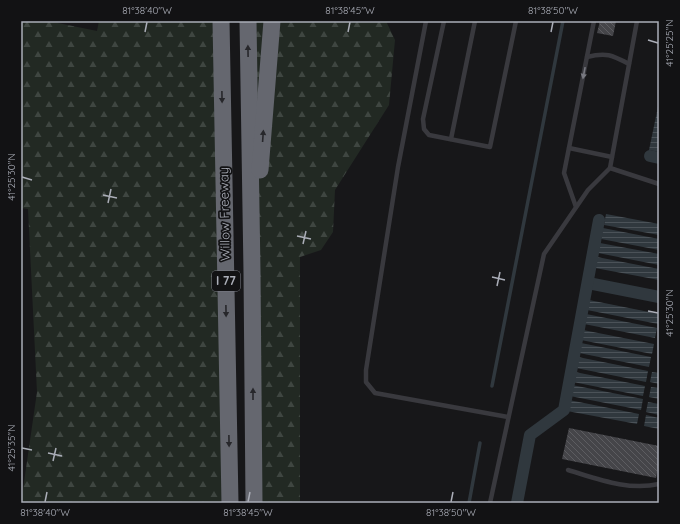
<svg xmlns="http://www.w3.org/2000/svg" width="680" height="524" font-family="Quicksand,sans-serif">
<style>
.forest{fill:url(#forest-firs)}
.water{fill:url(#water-rules)}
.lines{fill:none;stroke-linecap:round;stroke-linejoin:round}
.stream{stroke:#30383e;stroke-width:3.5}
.canal{stroke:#30383e;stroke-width:12}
.building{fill:url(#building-back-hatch)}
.service{stroke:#39393e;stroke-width:4.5}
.motorway{stroke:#65676f;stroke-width:17}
.oneway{fill:#27272b}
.oneway2{fill:#787981}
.ticks{fill:none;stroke:#abaeb8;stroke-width:1.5}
.labels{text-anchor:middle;stroke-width:3.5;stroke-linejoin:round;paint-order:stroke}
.shield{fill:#121214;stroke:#7d7f87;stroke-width:1}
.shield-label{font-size:12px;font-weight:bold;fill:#abaeb8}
.street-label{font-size:13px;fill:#abaeb8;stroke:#121214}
.neatline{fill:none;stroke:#abaeb8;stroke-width:1.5}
.ticks-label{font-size:10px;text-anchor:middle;fill:#abaeb8}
</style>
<defs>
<pattern id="forest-firs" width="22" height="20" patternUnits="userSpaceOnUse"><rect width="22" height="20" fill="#222923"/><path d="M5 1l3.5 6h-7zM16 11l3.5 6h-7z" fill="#3f4641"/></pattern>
<pattern id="water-rules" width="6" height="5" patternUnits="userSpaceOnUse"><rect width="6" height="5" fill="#30383e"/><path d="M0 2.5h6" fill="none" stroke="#4b5258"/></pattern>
<pattern id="building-back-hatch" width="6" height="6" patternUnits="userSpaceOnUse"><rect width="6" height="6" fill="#454549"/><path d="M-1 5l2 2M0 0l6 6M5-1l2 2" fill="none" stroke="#5d5d61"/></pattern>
</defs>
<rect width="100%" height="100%" fill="#171719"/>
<g class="forest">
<polygon points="21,21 48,21 97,31 99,21 218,21 230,503 21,503 37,392 28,209 21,208"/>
<polygon points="248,21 386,21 395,40 389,105 335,190 333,232 321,250 300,257 300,503 254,503"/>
</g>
<g class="water">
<polygon points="659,102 659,152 649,150"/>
<polygon points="606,214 659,224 659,235 604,225"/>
<polygon points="603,228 659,239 659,250 601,239"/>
<polygon points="600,243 659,254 659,265 598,253"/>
<polygon points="597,257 659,269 659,280 595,268"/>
<polygon points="589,300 659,314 658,324 587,310"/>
<polygon points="586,314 657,328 655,338 584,324"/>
<polygon points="583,330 654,344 652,354 581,340"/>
<polygon points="581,343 651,357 649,367 579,353"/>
<polygon points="578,357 648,371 646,382 576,368"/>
<polygon points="575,372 645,386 643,396 573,382"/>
<polygon points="652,372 659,373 659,384 650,382"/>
<polygon points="572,385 643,399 641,410 570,396"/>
<polygon points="651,387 659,388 659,399 649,397"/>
<polygon points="569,400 639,414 637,424 567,411"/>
<polygon points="648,402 659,404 659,415 646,412"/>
<polygon points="646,415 659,418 659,429 644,426"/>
</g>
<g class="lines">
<g class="stream">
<polyline points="492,386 563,21"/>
<polyline points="469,503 480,443"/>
</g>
<g class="canal">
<polyline points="650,156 659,158"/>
<polyline points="588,283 659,297"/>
<polyline points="517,503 530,435 564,410 599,220"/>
</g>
</g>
<g class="building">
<polygon points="600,21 616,21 613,36 597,33"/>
<polygon points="569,428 659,446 659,462 656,478 562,459"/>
</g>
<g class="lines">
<g class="service">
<polyline points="426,21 398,167 366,370 366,382 375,393 508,417"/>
<polyline points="444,21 423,119 424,129 429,135 490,147 516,21"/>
<path d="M 587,57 C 606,52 612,55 629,64"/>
<polyline points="451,139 475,21"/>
<polyline points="569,148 612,157"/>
<polyline points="610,168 659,184"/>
<polyline points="576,207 564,173 594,21"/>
<path d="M 568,470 C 598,479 628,491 659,484"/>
<polyline points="490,503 544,254 588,190 610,168 637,21"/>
</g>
<g class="motorway">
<polyline points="221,21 230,503"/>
<polyline points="248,21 252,272 254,503"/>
<polyline points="260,170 272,21"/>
</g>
</g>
<defs><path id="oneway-solid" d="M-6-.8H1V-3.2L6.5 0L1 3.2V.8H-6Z"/></defs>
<g class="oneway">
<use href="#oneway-solid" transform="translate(248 51) rotate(-91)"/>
<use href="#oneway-solid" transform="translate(222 97) rotate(89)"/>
<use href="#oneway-solid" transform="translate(263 136) rotate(-86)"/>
<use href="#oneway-solid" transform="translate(226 311) rotate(89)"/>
<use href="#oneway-solid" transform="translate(253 394) rotate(-90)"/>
<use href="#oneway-solid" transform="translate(229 441) rotate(89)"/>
</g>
<use class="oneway2" href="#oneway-solid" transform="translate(584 73) rotate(101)"/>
<path class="ticks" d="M 145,32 L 147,22M 348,32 L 350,22M 551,32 L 553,22M 648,40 L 658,43M 22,177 L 32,180M 103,195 L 117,198M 108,203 L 111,189M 297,236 L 311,239M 303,244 L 306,231M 492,277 L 505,280M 497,286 L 500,272M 648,311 L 658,313M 22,448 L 32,450M 48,453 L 62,456M 53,461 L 56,448M 45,502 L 47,492M 248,502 L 250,492M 451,502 L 453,492"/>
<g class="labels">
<rect class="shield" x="212" y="271" width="28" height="20" rx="3"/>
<g class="shield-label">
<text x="226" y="285">I 77</text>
</g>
<g class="street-label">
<text transform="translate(224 214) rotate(-91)" y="5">Willow Freeway</text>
</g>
</g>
<rect width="680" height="524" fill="none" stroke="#121214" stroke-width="44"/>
<rect x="22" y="22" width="636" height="480" class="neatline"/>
<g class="ticks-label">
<text x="147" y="14">81°38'40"W</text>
<text x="350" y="14">81°38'45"W</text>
<text x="553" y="14">81°38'50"W</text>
<text transform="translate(669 43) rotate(-90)" y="4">41°25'25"N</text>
<text transform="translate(11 177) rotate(-90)" y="4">41°25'30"N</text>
<text transform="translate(669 313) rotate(-90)" y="4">41°25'30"N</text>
<text transform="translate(11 448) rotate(-90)" y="4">41°25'35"N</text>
<text x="45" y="516">81°38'40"W</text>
<text x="248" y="516">81°38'45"W</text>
<text x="451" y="516">81°38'50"W</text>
</g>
</svg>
